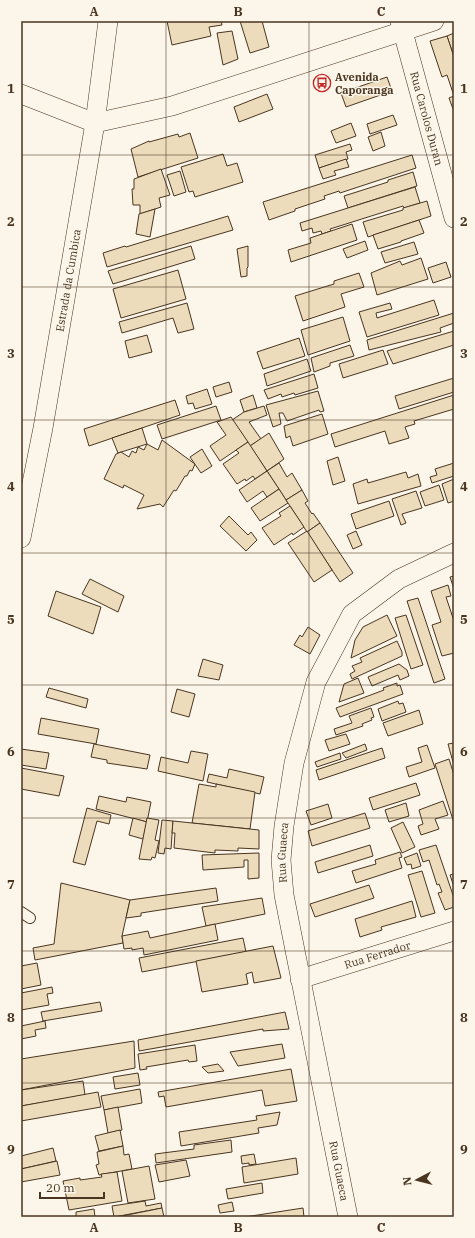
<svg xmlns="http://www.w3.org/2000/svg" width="475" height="1238" font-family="'IBM Plex Serif',serif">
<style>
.building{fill:#ecdcbc;stroke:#4a3520}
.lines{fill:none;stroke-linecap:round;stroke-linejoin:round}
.lane-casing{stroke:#4a3520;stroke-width:12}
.street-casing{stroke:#4a3520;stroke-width:20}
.lane{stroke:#fbf6e9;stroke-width:10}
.street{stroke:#fbf6e9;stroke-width:19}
.grid{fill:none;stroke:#4a3520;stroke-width:1;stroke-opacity:0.55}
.labels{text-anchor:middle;stroke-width:3;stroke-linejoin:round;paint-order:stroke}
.poi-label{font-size:11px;font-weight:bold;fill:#4a3520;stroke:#fbf6e9;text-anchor:start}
.street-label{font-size:11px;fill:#4a3520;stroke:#fbf6e9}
.neatline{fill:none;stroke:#4a3520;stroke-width:1.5}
.grid-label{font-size:13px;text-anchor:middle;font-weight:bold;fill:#4a3520}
</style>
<rect width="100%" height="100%" fill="#fbf6e9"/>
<g class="building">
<polygon points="167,21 221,21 222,25 209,27 211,36 172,45"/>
<polygon points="240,21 262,21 269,47 250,53"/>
<polygon points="232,31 238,59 223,65 217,33"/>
<polygon points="454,33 454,57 447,36"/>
<polygon points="447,36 454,57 454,96 447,75 442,77 430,41"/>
<polygon points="387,77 392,91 346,107 341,93"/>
<polygon points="267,94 273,109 239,122 234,107"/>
<polygon points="454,96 454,109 453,109 449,98"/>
<polygon points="393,115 397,125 370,134 367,124"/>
<polygon points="351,123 356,136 336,143 331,131"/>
<polygon points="381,132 385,146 373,151 368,137"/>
<polygon points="190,133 198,158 138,177 131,149 149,141 149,142 178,134 179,137"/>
<polygon points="350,144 352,150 346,152 348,159 319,168 315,155"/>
<polygon points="223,154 227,166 237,163 243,182 195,197 193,191 189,192 181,167"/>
<polygon points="412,155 416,168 340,193 339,191 324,196 325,199 295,209 295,211 269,220 263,202"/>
<polygon points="346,159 349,167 334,171 336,175 323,179 319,168"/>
<polygon points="161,169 170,195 159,198 161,207 140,214 140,205 133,205 132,189 134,189 134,179"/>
<polygon points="180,171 186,192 174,196 167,175"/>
<polygon points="413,172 417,186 348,208 344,196 388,182 388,180"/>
<polygon points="415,187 420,203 404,208 403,206 330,229 331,231 322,234 321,231 313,233 312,228 302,231 300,223"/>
<polygon points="427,201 431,216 368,237 363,222 403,210 403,208"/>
<polygon points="155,209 150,237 136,234 139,214"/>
<polygon points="228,216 233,230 107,267 103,253 125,246 126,247"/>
<polygon points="419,220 424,233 401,241 401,242 378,249 373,235"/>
<polygon points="352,224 357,240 291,262 288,250 311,243 310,238"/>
<polygon points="365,241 368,250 347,258 343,249"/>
<polygon points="414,242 418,254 385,263 381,252"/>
<polygon points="191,246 195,259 113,284 108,271"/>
<polygon points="248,246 248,267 247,268 247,276 241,277 237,249"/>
<polygon points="421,258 428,279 377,295 371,273 400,261 402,265"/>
<polygon points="446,262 451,277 433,283 428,268"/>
<polygon points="178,270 186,299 121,318 113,289"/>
<polygon points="359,273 364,287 341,294 345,307 303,321 295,296 334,284 334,281"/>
<polygon points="434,300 439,315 367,337 359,312 390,303 392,309 376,313 377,318"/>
<polygon points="187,303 194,329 178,333 173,318 122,333 119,322"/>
<polygon points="454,313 454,323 440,328 441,332 369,350 367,340"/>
<polygon points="343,317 350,341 308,355 301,330"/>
<polygon points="454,331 454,345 393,364 387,351"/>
<polygon points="147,335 152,352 129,358 125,341"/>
<polygon points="299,338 305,356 263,369 257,352"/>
<polygon points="350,345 354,356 330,363 330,366 314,372 311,358"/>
<polygon points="383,350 388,364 343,378 339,364"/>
<polygon points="307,359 311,371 267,386 264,374"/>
<polygon points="314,374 318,388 295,395 294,393 282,397 281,394 268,399 264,390"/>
<polygon points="454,378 454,392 399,409 395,396"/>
<polygon points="229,382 232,392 216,397 213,387"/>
<polygon points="207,389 212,404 195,409 193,403 188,404 186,396"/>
<polygon points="318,391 324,411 320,412 319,410 287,421 283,413 279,413 281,424 273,427 266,405"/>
<polygon points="253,395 257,408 244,412 240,400"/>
<polygon points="454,395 454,409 414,421 415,424 405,427 409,438 389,444 385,431 335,447 331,434"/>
<polygon points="175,400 180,415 89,446 84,429"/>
<polygon points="216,406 221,420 162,439 157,425"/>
<polygon points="264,406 267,415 249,422 261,439 250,446 232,420 244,412"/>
<polygon points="322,414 328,434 293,446 290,436 286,438 284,426"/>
<polygon points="231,417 248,442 220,461 210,446 226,435 217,422"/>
<polygon points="142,428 147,444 118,453 112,438"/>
<polygon points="269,433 284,459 267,471 250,446"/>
<polygon points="162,440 195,464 192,471 190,470 187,476 185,476 176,491 174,490 163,507 160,504 137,509 144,495 124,485 123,488 104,479 116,454 121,452 129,457 132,451 136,453 138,447 144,450 147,444 158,450"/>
<polygon points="248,442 267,471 255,479 253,476 246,481 245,479 237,484 223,464 239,453 236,450"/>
<polygon points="202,449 212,466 201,473 190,457"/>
<polygon points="338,457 345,481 333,485 327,461"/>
<polygon points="279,463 287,477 292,473 302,490 286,500 267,471"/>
<polygon points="454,463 454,476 432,483 430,477 437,475 435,469"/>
<polygon points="267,471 279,489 267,497 263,491 247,502 239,490"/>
<polygon points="406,472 408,478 418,474 421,486 358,504 353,484 367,479 368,483"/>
<polygon points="454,479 454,501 448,503 442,484"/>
<polygon points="439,485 444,500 425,506 420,492"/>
<polygon points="279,489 288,503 260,521 251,508"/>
<polygon points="302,490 308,501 305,503 312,514 313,513 320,523 307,532 286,500"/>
<polygon points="416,491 422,508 402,514 406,523 401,525 392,499"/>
<polygon points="389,501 394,516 356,529 351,514"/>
<polygon points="290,506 304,527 293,535 292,533 274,545 262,528 281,516 279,513"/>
<polygon points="229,516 248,535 251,532 257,540 246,551 220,526"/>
<polygon points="320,523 353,573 340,582 307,532"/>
<polygon points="307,531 332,570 314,582 288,543"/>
<polygon points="356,531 362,545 353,549 347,535"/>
<polygon points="454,576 454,589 450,577"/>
<polygon points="90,579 124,596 118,612 82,594"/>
<polygon points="448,585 451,596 446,597 454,621 454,653 442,656 432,625 441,622 431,591"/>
<polygon points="56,591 101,607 93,634 48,616"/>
<polygon points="418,598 445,679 434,683 407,601"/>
<polygon points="387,615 397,636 351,658 355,640 363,627"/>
<polygon points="406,615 423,665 411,669 395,618"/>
<polygon points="308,627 320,635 310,654 294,645 300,635 302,637"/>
<polygon points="397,641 402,652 402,656 352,679 350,674 355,671 352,666 362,662 360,658"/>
<polygon points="203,659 223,665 219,680 198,676"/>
<polygon points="399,664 407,670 409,676 400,680 398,675 372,686 368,677"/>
<polygon points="358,678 364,693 339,702 344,684"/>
<polygon points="397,683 397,686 400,685 403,694 340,717 336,708 384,690 383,688"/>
<polygon points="49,688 88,699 86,708 46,697"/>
<polygon points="177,689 195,694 189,717 171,712"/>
<polygon points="398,701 399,704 403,703 406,712 382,721 378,709"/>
<polygon points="371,708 374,717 371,718 372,720 362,724 363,726 336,735 334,729 352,723 349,716"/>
<polygon points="419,710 423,724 388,736 383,723"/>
<polygon points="41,718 99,729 96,744 38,734"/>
<polygon points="346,734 350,744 329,751 325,740"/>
<polygon points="454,743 454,762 453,762 448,744"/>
<polygon points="94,744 150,755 147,769 107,763 107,760 91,757"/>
<polygon points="365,744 367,750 346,758 342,753"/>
<polygon points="427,745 435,768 409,777 406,767 422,762 418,748"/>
<polygon points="382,748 385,758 319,780 316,770"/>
<polygon points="21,749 49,753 46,769 21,765"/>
<polygon points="191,751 208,754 203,781 158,771 161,757 188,763"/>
<polygon points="340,753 341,759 317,767 315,762"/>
<polygon points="449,759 454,775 454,823 435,764"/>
<polygon points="21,768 64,776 59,796 21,789"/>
<polygon points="229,769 264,777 260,794 207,782 209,774 227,778"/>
<polygon points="416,783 420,795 373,810 369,798"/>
<polygon points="199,784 216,787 216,784 255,792 250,829 192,823"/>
<polygon points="99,796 126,802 127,797 151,802 147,822 96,809"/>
<polygon points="443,801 448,815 435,819 439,829 421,835 418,826 423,824 419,810"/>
<polygon points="406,803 409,816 389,822 385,810"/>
<polygon points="328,804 332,818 311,825 306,811"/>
<polygon points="87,808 111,815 109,824 97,821 85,865 73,862"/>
<polygon points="365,813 370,828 312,846 308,831"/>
<polygon points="133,818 147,822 143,839 129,835"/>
<polygon points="147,818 159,820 155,840 159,841 155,858 152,857 151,860 139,859"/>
<polygon points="162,820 173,821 171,849 165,848 164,854 158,853"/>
<polygon points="173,821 259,830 259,849 238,848 238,851 215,850 215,853 174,848 175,833 172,833"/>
<polygon points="403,822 415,847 402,853 391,828"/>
<polygon points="370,845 373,856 318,873 315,862"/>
<polygon points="436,845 454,898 454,907 445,910 438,893 442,892 439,884 437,885 429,860 423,862 419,850"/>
<polygon points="400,852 402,857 399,858 402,868 356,883 352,871 376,864 375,860"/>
<polygon points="259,853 259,878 248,879 248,860 244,860 244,867 203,870 202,855"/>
<polygon points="417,853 421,866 412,869 411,864 407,865 404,858"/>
<polygon points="422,871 435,913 421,917 408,875"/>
<polygon points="454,874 454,887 450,875"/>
<polygon points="61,883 130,900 122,936 123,943 35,960 33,948 54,944"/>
<polygon points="369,885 374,898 315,917 310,904"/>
<polygon points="216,888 218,901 141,913 141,916 126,918 130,900"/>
<polygon points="262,898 265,914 206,926 202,907"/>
<polygon points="412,901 416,917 381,927 382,930 360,937 355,919"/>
<polygon points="215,924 218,940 144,955 143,948 132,950 132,948 124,949 122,936 148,931 150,938"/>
<polygon points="243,938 246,952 142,972 139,958"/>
<polygon points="273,946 281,978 254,983 252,972 246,974 248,984 202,992 196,961"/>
<polygon points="37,963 41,985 21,989 21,966"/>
<polygon points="52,987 53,993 47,994 49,1005 21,1010 21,993"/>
<polygon points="100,1002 102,1011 43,1021 41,1012"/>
<polygon points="285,1012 289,1029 263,1031 263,1029 139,1051 138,1040"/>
<polygon points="45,1021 46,1028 35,1030 36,1036 21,1039 21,1026"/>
<polygon points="134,1041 135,1068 21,1090 21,1059"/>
<polygon points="282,1044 285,1058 238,1066 230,1052"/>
<polygon points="195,1045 197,1061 189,1062 188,1060 146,1067 147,1069 140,1070 138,1054"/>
<polygon points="218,1064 224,1071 208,1073 202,1067"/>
<polygon points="291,1069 297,1101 265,1106 262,1090 166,1107 164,1096 159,1097 158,1092"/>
<polygon points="138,1073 140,1085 115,1089 113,1077"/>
<polygon points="83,1081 85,1095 21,1106 21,1090"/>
<polygon points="140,1089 142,1103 104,1110 101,1096"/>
<polygon points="98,1092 101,1107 21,1121 21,1106"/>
<polygon points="118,1107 122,1130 108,1133 104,1110"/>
<polygon points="280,1112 277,1125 258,1128 259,1133 181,1146 179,1132 257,1120 256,1116"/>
<polygon points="120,1130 123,1146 99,1151 95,1136"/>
<polygon points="231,1140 232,1152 156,1163 155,1154 194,1149 194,1145"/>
<polygon points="123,1146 124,1155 129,1154 132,1169 99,1175 96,1165 99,1164 97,1152"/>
<polygon points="53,1148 56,1161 21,1169 21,1156"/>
<polygon points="254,1154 256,1164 249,1165 249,1163 242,1164 241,1156"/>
<polygon points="296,1158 298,1174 244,1183 242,1167"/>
<polygon points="186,1160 190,1176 159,1182 155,1165"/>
<polygon points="57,1161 60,1175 21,1182 21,1169"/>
<polygon points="149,1166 155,1199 128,1203 122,1171"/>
<polygon points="117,1172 122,1201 69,1210 63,1181 80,1178 80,1180 102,1177 101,1174"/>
<polygon points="262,1183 263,1193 228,1199 226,1189"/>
<polygon points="145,1201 146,1206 161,1203 162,1208 114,1217 112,1206"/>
<polygon points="232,1202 234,1211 220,1213 218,1205"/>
<polygon points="162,1208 164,1217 122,1217 122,1216"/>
<polygon points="303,1208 304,1217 245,1217"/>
<polygon points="94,1209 95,1217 76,1217 76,1212"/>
</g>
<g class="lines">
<defs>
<polyline id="lane" points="21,912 30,918"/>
<g id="street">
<path id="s1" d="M 400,21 L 454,218"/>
<polyline points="21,94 95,123"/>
<polyline points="95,123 172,106 434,21"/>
<path id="s2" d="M 21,538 L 43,428 L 95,123 L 108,21"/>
<path id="s3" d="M 300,979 L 454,931"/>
<path id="s4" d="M 348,1217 L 284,895 L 281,860 L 284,826 L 294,763 L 316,682 L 352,614 L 399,579 L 454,553"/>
</g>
</defs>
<use href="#lane" class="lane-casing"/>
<use href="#street" class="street-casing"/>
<use href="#lane" class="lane"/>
<use href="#street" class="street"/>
</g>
<path class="grid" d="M 166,21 L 166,1217M 309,21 L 309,1217M 21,155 L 454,155M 21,287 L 454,287M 21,420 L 454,420M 21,553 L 454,553M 21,685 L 454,685M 21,818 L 454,818M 21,951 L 454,951M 21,1083 L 454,1083"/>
<defs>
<symbol id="bus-ring" viewBox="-11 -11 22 22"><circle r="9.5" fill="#fbf6e9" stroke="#c62828" stroke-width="1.5"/><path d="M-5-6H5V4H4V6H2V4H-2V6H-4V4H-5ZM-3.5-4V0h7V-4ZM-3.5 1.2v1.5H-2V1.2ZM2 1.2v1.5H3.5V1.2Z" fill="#c62828"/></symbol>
</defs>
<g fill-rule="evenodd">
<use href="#bus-ring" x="312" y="73" width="20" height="20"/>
</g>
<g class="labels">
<g class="poi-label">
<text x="335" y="81">Avenida<tspan x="335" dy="13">Caporanga</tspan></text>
</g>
<g class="street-label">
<text dy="4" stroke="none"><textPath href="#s1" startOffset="101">Rua Carolos Duran</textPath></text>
<text dy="4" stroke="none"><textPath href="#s2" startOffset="262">Estrada da Cumbica</textPath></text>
<text dy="4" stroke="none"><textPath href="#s4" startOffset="371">Rua Guaeca</textPath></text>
<text dy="4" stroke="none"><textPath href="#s3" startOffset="81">Rua Ferrador</textPath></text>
<text transform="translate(339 1171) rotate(79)" y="4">Rua Guaeca</text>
</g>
</g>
<rect width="475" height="1238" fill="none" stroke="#fbf6e9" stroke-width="44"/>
<g transform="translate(417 1180) rotate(263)" stroke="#fbf6e9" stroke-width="3" paint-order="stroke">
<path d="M0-3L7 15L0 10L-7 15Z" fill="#4a3520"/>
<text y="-6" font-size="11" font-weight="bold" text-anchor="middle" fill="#4a3520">N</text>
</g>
<path d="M40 1192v6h64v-6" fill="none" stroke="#4a3520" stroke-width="2"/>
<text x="46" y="1192" font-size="12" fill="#4a3520" stroke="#fbf6e9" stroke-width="3" paint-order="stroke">20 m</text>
<rect x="22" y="22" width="431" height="1194" class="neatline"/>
<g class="grid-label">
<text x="94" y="16">A</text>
<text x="238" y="16">B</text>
<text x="381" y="16">C</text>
<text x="11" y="93">1</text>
<text x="464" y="93">1</text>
<text x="11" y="226">2</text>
<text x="464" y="226">2</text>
<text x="11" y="358">3</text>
<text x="464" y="358">3</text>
<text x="11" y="491">4</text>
<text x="464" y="491">4</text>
<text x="11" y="624">5</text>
<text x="464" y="624">5</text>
<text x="11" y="756">6</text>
<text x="464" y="756">6</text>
<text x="11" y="889">7</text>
<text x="464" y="889">7</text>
<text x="11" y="1022">8</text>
<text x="464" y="1022">8</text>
<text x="11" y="1154">9</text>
<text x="464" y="1154">9</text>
<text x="94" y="1232">A</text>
<text x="238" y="1232">B</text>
<text x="381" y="1232">C</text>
</g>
</svg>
